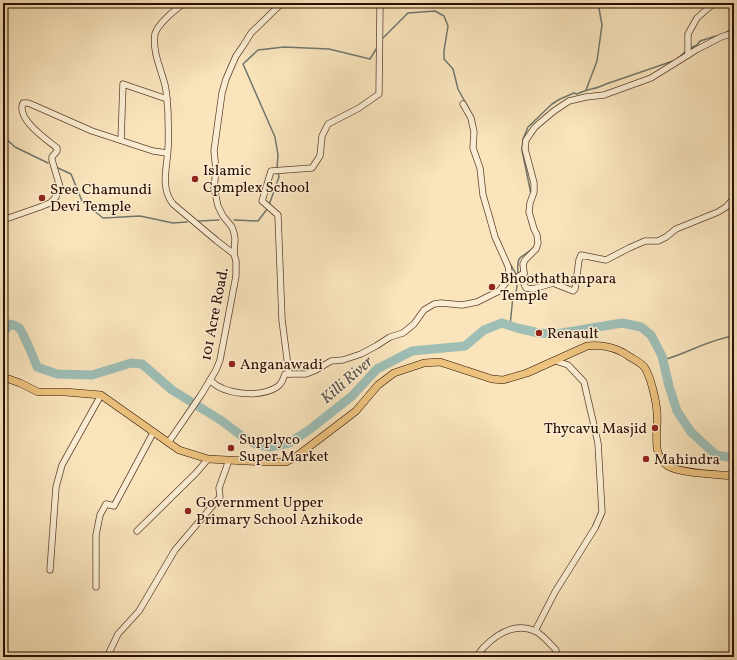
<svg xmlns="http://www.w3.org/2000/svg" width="737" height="660" font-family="Vollkorn,serif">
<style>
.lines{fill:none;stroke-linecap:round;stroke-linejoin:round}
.stream{stroke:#70776d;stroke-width:1.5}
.river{stroke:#9ebeb6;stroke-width:9}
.minor-casing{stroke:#5e432f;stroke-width:7}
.major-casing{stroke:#2b0d00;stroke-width:8}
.minor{stroke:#fbedd3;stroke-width:5.5}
.major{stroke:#ecc27e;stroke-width:7}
.poi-dot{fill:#8f2418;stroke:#fbedd3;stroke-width:1.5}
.labels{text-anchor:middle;stroke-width:3;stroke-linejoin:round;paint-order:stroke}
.poi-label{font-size:15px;fill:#2b0d00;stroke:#fbedd3;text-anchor:start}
.street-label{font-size:15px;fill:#2b0d00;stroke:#fbedd3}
.water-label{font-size:16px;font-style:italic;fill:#595449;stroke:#fbedd3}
</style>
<rect width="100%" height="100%" fill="#f9e4bc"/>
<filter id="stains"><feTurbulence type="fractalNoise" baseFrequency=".005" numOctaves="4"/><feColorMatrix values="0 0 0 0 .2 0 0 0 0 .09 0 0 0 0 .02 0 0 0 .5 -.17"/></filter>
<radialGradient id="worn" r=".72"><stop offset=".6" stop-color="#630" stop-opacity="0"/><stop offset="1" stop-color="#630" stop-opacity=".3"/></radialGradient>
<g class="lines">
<g class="stream">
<polyline points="725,33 734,28"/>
<polyline points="382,39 408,13 435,11 444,16 448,26 444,51 444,59 453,69 458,89 469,109"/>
<polyline points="691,48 697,45 700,41 716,36"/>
<polyline points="586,90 597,61 602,25 598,3"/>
<polyline points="3,136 15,147 48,163"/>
<polyline points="58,168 71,174 82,201 103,218 140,216 173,223 187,222"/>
<polyline points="277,168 278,155 275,137 243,64 258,50 284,47 329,49 370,59 378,46"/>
<path d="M 531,194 L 522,150 L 523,139 L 528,127 L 552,104 L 560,99 L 574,93 L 577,94 C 587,89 597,89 606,84 L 676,60 L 687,50"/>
<polyline points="269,205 279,177 278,172"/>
<polyline points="234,220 258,221 268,208"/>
<polyline points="199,221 219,220"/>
<polyline points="530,223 532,231"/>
<polyline points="511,265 517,276"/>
<path d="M 518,274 C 516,251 523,260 535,246"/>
<polyline points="510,326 513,296 516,293 518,279"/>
<path d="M 663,360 C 687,354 709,339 734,336"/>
</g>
<path class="river" d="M 3,333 L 10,324 C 13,325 17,326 19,328 C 22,330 35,361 37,367 L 57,374 L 92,375 L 131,363 L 142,364 L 172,390 L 222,421 L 243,437 L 256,444 L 270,447 L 289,443 L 309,430 L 352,396 L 377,369 L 412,351 L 465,346 L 484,330 L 502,323 L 517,328 L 539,333 L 556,334 L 622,323 L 641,327 L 651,335 L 662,356 L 669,386 L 677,411 L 691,432 L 716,455 L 734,458"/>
<defs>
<g id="minor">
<polyline points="688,55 688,34 697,18 714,3"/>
<polyline points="463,104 471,118 474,132 473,148 480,168 483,195 488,212 495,237 508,266 509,271 508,280"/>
<polyline points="121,140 123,84 167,99"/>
<path d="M 3,220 L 40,207 L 50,203 L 56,197 L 60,187 L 52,160 L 52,157 L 57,151 L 57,148 C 46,139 16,119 23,103 L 28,103 L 33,105 L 92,131 L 153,151 L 167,153"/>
<polyline points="234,254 235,239 234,233 232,227 223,216 218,206 214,188 216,170 214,151 222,93 226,79 236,56 243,46 251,33 282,3"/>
<polyline points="524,273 524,284 526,288 533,289 553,283 573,291 575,289 579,260 581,255 606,260 629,248 645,241 658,241 666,237 676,229 718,212 726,207 734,198"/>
<polyline points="289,374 282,320 278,215 262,201 271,171 312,168 320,156 322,136 328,124 359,108 379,94 380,5 382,3"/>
<path d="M 210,380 C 224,395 260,398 277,387 C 282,384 283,379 285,374 L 306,374 L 316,370 L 331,361 L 343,360 L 361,354 L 376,346 L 390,337 L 403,333 L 414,324 L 424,310 L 434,304 L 441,303 L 462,305 L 477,302 L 499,291 L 508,280 L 516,278 L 524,273 L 523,264 L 525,260 L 536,249 L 538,243 L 537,235 L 534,229 L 529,212 L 530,203 L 534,192 L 534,183 L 525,149 L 526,140 L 535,127 L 554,111 L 569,101 L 586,97 L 604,95 L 651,78 L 696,50 L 721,37 L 734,33"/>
<path d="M 168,443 L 201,395 L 216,370 L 220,360 L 236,276 L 236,261 L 234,254 L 217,241 L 173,204 C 160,188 167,168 168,149 C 169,137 168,124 168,112 C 167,103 167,93 165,85 C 161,69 152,51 155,34 C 158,23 175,10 184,3"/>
<polyline points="137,531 196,473 208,459"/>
<polyline points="50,570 56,487 62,465 101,395"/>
<polyline points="96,587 96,535 100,515 106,504 114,506 153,433"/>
<polyline points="535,631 555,592 595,528 602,512 598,443 584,382 568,365 556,361"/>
<polyline points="107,657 118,634 139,611 175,550 220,497 219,488 229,460"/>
<path d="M 476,657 C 479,654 481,650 484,647 C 497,634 515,622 535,631 C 542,634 550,644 556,650 L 556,657"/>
</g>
<path id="major" d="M 3,377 L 20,383 L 38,392 L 65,392 L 101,395 L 179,450 L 208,459 L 263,462 L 286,462 L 297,456 L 356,411 L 378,385 L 394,373 L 424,363 L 440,362 L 492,379 L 503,380 L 527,373 L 587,346 C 602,344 618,348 630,357 C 635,360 642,363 645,368 C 651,378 656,400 657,412 C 659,429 650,455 668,466 C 682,474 717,474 734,476"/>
</defs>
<use href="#minor" class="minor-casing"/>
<use href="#major" class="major-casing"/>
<use href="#minor" class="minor"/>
<use href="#major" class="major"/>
</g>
<g class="poi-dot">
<circle cx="195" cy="179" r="4"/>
<circle cx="42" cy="198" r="4"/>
<circle cx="492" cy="287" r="4"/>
<circle cx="539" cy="333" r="4"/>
<circle cx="232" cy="364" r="4"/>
<circle cx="655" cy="428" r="4"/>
<circle cx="231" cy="448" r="4"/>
<circle cx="646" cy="459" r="4"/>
<circle cx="188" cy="511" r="4"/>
</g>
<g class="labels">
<g class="poi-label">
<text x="203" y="175">Islamic<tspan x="203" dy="17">Cpmplex School</tspan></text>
<text x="50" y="194">Sree Chamundi<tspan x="50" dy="17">Devi Temple</tspan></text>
<text x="500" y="283">Bhoothathanpara<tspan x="500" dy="17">Temple</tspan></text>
<text x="547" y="338">Renault</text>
<text x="240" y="369">Anganawadi</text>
<text x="647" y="433" text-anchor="end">Thycavu Masjid</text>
<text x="239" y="444">Supplyco<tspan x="239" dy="17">Super Market</tspan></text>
<text x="654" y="464">Mahindra</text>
<text x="196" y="507">Government Upper<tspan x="196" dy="17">Primary School Azhikode</tspan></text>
</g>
<g class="street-label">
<text transform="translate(214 314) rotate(-79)" y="5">101 Acre Road.</text>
</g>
<g class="water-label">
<text transform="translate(346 379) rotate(-41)" y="6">Killi River</text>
</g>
</g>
<rect width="737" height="660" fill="none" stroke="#f9e4bc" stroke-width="16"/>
<rect x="4" y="4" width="729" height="652" fill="none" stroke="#2b0d00" stroke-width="2"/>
<rect x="8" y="8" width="721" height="644" fill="none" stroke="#2b0d00"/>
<rect width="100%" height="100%" filter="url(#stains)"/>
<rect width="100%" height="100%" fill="url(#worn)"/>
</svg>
